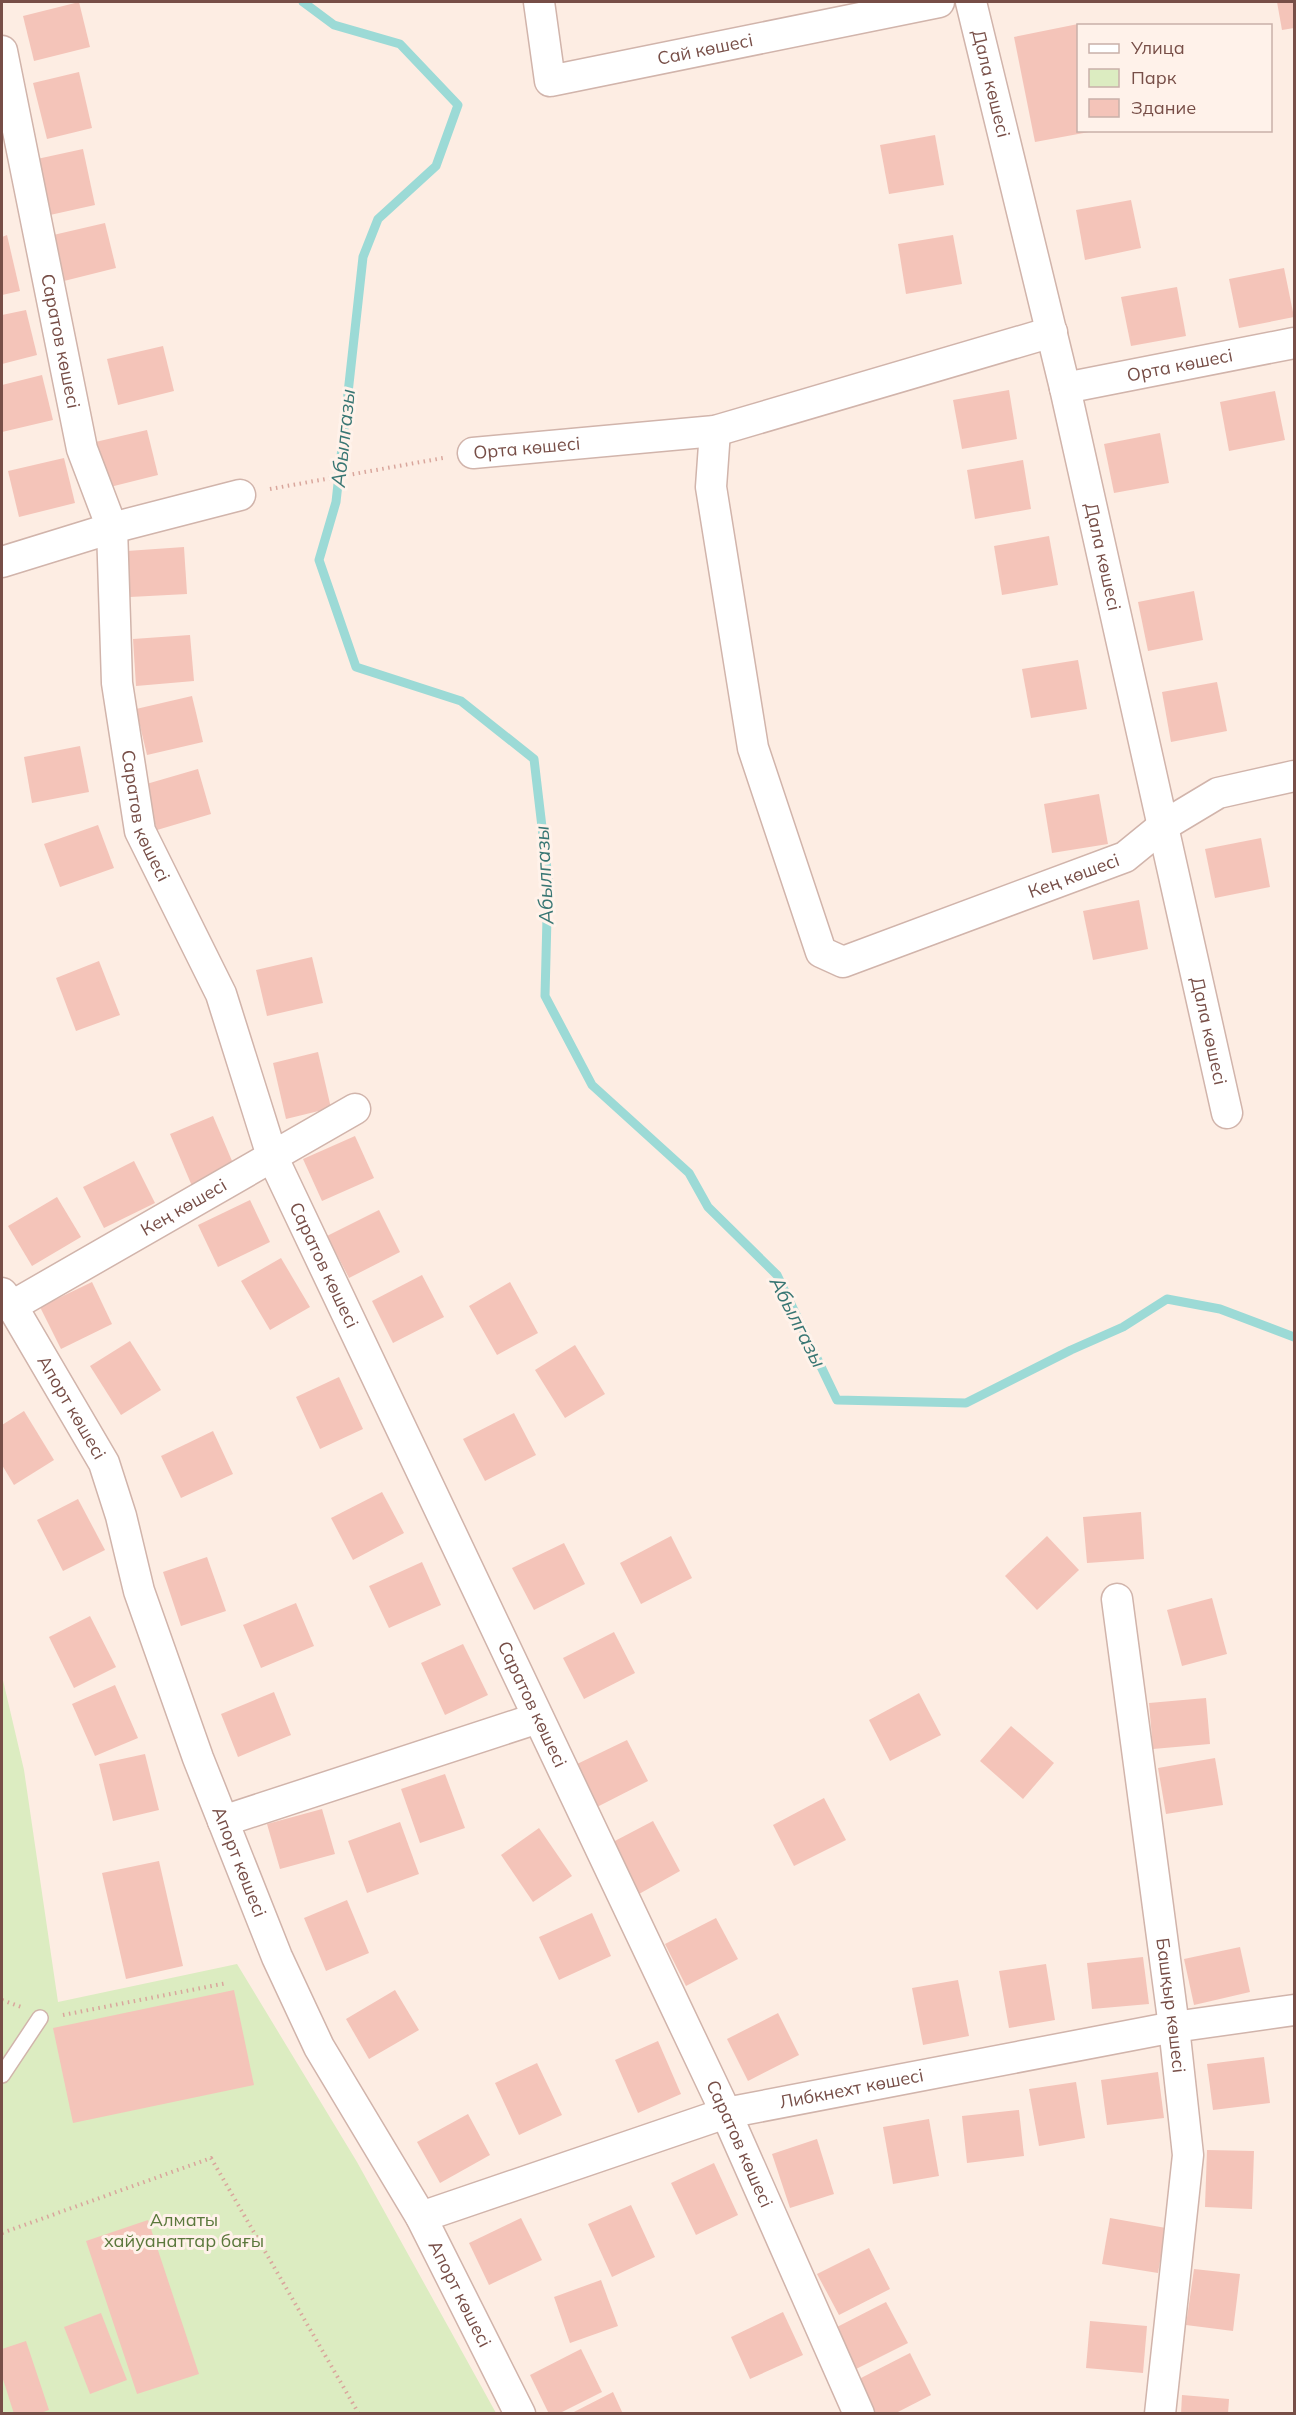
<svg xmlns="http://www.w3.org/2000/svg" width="1296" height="2415" font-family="Mulish,sans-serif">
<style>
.green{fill:#dcecc1}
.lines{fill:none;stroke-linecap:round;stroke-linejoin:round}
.stream{stroke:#9cdad6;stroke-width:9}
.building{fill:#f4c4b9}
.lane-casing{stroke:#d1b4ab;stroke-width:18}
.street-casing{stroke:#d1b4ab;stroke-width:33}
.path{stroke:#d9a69c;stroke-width:4;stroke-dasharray:1.5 4.5;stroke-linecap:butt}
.lane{stroke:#fff;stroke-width:15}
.street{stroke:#fff;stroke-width:30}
.labels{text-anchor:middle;stroke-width:6;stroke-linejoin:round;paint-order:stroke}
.street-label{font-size:18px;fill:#774e47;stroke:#fff2ea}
.park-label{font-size:18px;fill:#5b783c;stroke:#fff2ea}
.water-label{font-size:20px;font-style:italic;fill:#387673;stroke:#fff2ea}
</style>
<rect width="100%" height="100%" fill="#fdede3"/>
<polygon class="green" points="2,1676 24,1770 58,2002 237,1964 357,2162 496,2413 2,2413"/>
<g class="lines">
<polyline class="stream" points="303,2 334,25 400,44 458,105 436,166 378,219 363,257 336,502 319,560 356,667 461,701 534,759 548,878 545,996 592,1085 689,1173 708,1207 777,1275 837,1400 966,1403 1071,1350 1123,1327 1167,1299 1220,1309 1294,1337"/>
</g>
<g class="building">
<polygon points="79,2 90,47 34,61 23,16"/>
<polygon points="1277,2 1294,2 1294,28 1282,30"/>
<polygon points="1078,24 1078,130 1089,132 1035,142 1014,37"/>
<polygon points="79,72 92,128 47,139 33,83"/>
<polygon points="935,135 944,185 889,194 880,145"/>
<polygon points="83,149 95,205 50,215 37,159"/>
<polygon points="1131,200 1141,248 1085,260 1076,210"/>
<polygon points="105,223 116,268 60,282 49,236"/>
<polygon points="7,235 20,291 2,295 2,237"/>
<polygon points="953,235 962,284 906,294 898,244"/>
<polygon points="1284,268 1294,317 1239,328 1229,279"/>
<polygon points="1177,287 1186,336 1131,346 1121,297"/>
<polygon points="26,310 37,355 2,364 2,315"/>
<polygon points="163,346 174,391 118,405 107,359"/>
<polygon points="42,375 53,420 2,432 2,385"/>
<polygon points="1009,390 1017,439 962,449 953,400"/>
<polygon points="1275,391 1285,440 1229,451 1220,402"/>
<polygon points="147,430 158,475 102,489 91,443"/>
<polygon points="1160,433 1169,483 1114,493 1104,444"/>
<polygon points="64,458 75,503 19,517 8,471"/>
<polygon points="1023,460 1031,509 975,519 967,470"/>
<polygon points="1049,536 1058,585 1002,595 994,546"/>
<polygon points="184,547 187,594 130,597 127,551"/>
<polygon points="1194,591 1203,640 1148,651 1138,602"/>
<polygon points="190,635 194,681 136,686 133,639"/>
<polygon points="1078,660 1087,709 1031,718 1022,669"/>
<polygon points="1217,682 1227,731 1171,742 1162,692"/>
<polygon points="192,696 203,742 147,755 136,709"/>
<polygon points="80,746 89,792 32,803 24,757"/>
<polygon points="198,769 211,814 157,830 143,785"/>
<polygon points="1099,794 1108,844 1052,853 1044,804"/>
<polygon points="98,825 114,868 60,887 44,844"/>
<polygon points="1261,838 1270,887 1215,898 1205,849"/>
<polygon points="1139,900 1148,949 1093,960 1083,911"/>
<polygon points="312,957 323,1003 267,1016 256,970"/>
<polygon points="99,961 120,1015 76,1031 56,978"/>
<polygon points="318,1052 331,1108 286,1119 273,1063"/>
<polygon points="213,1116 235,1168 192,1186 170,1134"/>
<polygon points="355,1136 374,1178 322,1201 303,1159"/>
<polygon points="134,1161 155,1203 104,1228 83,1187"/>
<polygon points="57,1197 81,1237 32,1266 8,1226"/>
<polygon points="250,1200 270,1242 218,1267 198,1225"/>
<polygon points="379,1210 400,1252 349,1278 327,1236"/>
<polygon points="281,1258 310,1307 270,1330 241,1281"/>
<polygon points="422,1275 444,1317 393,1343 372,1301"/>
<polygon points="92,1282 112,1324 61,1349 40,1307"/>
<polygon points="510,1282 538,1333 497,1355 469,1306"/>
<polygon points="130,1341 161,1390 121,1415 90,1366"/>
<polygon points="575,1345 605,1394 565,1418 535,1370"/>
<polygon points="339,1377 363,1429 320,1449 296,1397"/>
<polygon points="24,1411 54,1460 14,1485 2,1465 2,1425"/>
<polygon points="514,1413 536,1455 485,1481 463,1439"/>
<polygon points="213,1431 233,1474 181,1498 161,1456"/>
<polygon points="382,1492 404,1533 353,1560 331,1518"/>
<polygon points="78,1499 105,1550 63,1571 37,1520"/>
<polygon points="1141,1512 1144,1559 1087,1563 1083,1517"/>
<polygon points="671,1536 692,1578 641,1604 620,1563"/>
<polygon points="1047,1536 1079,1570 1037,1610 1005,1576"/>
<polygon points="564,1543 585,1584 534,1610 512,1568"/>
<polygon points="207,1557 226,1611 181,1626 163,1572"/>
<polygon points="422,1562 441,1605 389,1628 369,1586"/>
<polygon points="1212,1598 1227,1654 1182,1666 1167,1610"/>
<polygon points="296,1603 314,1646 261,1668 243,1625"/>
<polygon points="90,1616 116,1667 74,1688 49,1637"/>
<polygon points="614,1632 635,1673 584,1699 563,1658"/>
<polygon points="463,1644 488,1695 445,1715 421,1663"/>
<polygon points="115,1685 138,1738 95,1756 72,1704"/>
<polygon points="274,1692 291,1735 238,1757 221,1714"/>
<polygon points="919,1693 941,1735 890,1761 869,1720"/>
<polygon points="1206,1698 1210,1744 1153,1749 1149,1703"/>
<polygon points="1011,1726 1054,1763 1023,1799 980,1761"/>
<polygon points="627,1740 648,1781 597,1807 575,1765"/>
<polygon points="145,1754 159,1810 113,1821 99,1764"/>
<polygon points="1215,1758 1223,1805 1166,1814 1158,1768"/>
<polygon points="445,1774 465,1828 420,1843 401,1789"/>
<polygon points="824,1798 846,1840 794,1866 773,1825"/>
<polygon points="322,1809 335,1854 280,1869 267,1824"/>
<polygon points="653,1821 680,1871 639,1894 611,1843"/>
<polygon points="400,1822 419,1874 367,1893 348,1841"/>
<polygon points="539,1828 572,1876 533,1902 501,1855"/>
<polygon points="159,1861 183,1966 126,1979 102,1873"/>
<polygon points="347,1900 369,1953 326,1971 304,1918"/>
<polygon points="592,1913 611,1956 559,1980 539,1937"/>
<polygon points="716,1918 738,1959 686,1986 665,1944"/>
<polygon points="1240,1947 1250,1992 1194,2005 1184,1959"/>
<polygon points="1143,1957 1149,2004 1092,2009 1087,1963"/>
<polygon points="1046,1964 1055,2020 1009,2028 999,1971"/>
<polygon points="958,1980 969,2036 923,2045 912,1988"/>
<polygon points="234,1990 254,2085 73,2123 53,2028"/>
<polygon points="395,1990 419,2030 369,2059 346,2019"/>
<polygon points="778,2013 799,2055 748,2081 727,2039"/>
<polygon points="658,2041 681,2094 638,2113 615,2060"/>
<polygon points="1264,2057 1270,2103 1213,2110 1207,2064"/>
<polygon points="537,2063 562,2115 519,2135 495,2083"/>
<polygon points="1158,2072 1164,2118 1107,2125 1101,2080"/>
<polygon points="1076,2082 1085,2138 1039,2146 1029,2089"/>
<polygon points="1019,2110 1024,2156 967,2163 962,2116"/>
<polygon points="468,2114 490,2155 440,2183 417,2142"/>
<polygon points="929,2119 939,2176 893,2184 883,2127"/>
<polygon points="817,2139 834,2194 790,2208 772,2154"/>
<polygon points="1207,2150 1254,2151 1252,2209 1205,2207"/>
<polygon points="714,2163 738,2215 696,2235 671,2183"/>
<polygon points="631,2205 655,2257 612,2277 588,2224"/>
<polygon points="521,2218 542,2260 489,2285 469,2243"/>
<polygon points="1110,2218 1166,2228 1158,2273 1102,2264"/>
<polygon points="148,2220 199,2374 137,2394 86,2241"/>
<polygon points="869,2248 890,2289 839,2315 817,2274"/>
<polygon points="1194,2269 1240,2274 1233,2331 1186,2325"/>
<polygon points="601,2280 618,2326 570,2343 554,2297"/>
<polygon points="886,2302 908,2343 856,2369 835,2328"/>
<polygon points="783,2312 803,2355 750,2379 731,2337"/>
<polygon points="101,2313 127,2380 90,2394 64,2327"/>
<polygon points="1090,2321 1147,2326 1143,2373 1086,2368"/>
<polygon points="26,2341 49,2410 38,2414 14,2414 2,2376 2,2349"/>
<polygon points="581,2349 602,2392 558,2414 549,2414 530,2375"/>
<polygon points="910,2353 931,2395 894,2414 876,2414 859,2379"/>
<polygon points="613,2392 623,2414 570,2414"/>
<polygon points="1182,2395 1229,2399 1228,2414 1181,2414"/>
</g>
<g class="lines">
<defs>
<polyline id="lane" points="2,2075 40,2018"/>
<g id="street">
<path id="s1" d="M 539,2 L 550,81 L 939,2"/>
<path id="s2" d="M 971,2 L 1065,388 L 1227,1113"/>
<path id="s3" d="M 2,51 L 82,449 L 112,528 L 117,683 L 140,831 L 221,994 L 272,1156 L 726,2113 L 859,2414"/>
<path id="s4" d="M 1065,388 L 1294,343"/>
<path id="s5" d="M 715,431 L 711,487 L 753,748 L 821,952 L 843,962 L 1125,857 L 1163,826 L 1218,793 L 1294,776"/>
<path id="s6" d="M 473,453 L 715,431 L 1052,332"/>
<polyline points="2,562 112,528 240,495"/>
<path id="s7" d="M 2,1293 L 12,1306 L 104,1463 L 121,1516 L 139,1591 L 198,1758 L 277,1957 L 319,2047 L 421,2217 L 520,2414"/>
<path id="s8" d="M 12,1306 L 355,1109"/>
<path id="s9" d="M 1117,1599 L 1174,2027 L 1188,2155 L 1160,2414"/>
<polyline points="223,1821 538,1718"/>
<path id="s10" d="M 421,2217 L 726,2113 L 1174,2027 L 1294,2010"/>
</g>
</defs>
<use href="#lane" class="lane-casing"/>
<use href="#street" class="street-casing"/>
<g class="path">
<polyline points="270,489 443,458"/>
<polyline points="2,2000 21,2007"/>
<polyline points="63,2015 227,1983"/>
<polyline points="2,2233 211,2158 359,2414"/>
</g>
<use href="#lane" class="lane"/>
<use href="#street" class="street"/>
</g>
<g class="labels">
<g class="street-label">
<text dy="6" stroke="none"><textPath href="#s1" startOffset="238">Сай көшесі</textPath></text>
<text dy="6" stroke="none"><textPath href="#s2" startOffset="84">Дала көшесі</textPath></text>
<text dy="6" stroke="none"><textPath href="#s3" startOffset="296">Саратов көшесі</textPath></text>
<text dy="6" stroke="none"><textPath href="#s4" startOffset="117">Орта көшесі</textPath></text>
<text dy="6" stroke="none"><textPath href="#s6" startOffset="54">Орта көшесі</textPath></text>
<text dy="6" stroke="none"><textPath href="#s2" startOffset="570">Дала көшесі</textPath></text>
<text dy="6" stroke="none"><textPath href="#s3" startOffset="782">Саратов көшесі</textPath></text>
<text dy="6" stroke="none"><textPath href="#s5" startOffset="806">Кең көшесі</textPath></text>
<text dy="6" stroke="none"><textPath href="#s2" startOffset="1056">Дала көшесі</textPath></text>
<text dy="6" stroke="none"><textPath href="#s8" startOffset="198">Кең көшесі</textPath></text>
<text dy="6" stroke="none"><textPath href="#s3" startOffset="1268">Саратов көшесі</textPath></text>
<text dy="6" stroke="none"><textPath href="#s7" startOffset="134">Апорт көшесі</textPath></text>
<text dy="6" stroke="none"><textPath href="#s3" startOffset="1754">Саратов көшесі</textPath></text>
<text dy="6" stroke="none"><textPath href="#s7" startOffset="620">Апорт көшесі</textPath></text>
<text dy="6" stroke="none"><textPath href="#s9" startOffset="410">Башқыр көшесі</textPath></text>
<text dy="6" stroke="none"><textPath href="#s10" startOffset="450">Либкнехт көшесі</textPath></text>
<text dy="6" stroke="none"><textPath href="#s3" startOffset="2240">Саратов көшесі</textPath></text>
<text dy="6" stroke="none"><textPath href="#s7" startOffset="1106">Апорт көшесі</textPath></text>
</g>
<g class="park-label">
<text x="184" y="2226">Алматы<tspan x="184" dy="21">хайуанаттар бағы</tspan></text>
</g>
<g class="water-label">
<text transform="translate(343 438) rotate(-84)" y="7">Абылгазы</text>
<text transform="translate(544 875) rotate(-93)" y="7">Абылгазы</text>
<text transform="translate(798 1322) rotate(63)" y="7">Абылгазы</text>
</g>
</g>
<rect width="1296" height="2415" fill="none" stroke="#774e47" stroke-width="6"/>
<rect x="1077" y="24" width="195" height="108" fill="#fff2ea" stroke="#c9b0a9" stroke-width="1.5"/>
<rect x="1089" y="44" width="30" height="9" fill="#ffffff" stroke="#c9b0a9" stroke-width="1.5"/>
<text x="1131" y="54" font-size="18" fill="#774e47">Улица</text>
<rect x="1089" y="69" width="30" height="18" fill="#dcecc1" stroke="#c9b0a9" stroke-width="1.5"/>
<text x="1131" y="84" font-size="18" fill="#774e47">Парк</text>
<rect x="1089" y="99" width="30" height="18" fill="#f4c4b9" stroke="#c9b0a9" stroke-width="1.5"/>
<text x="1131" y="114" font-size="18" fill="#774e47">Здание</text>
</svg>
